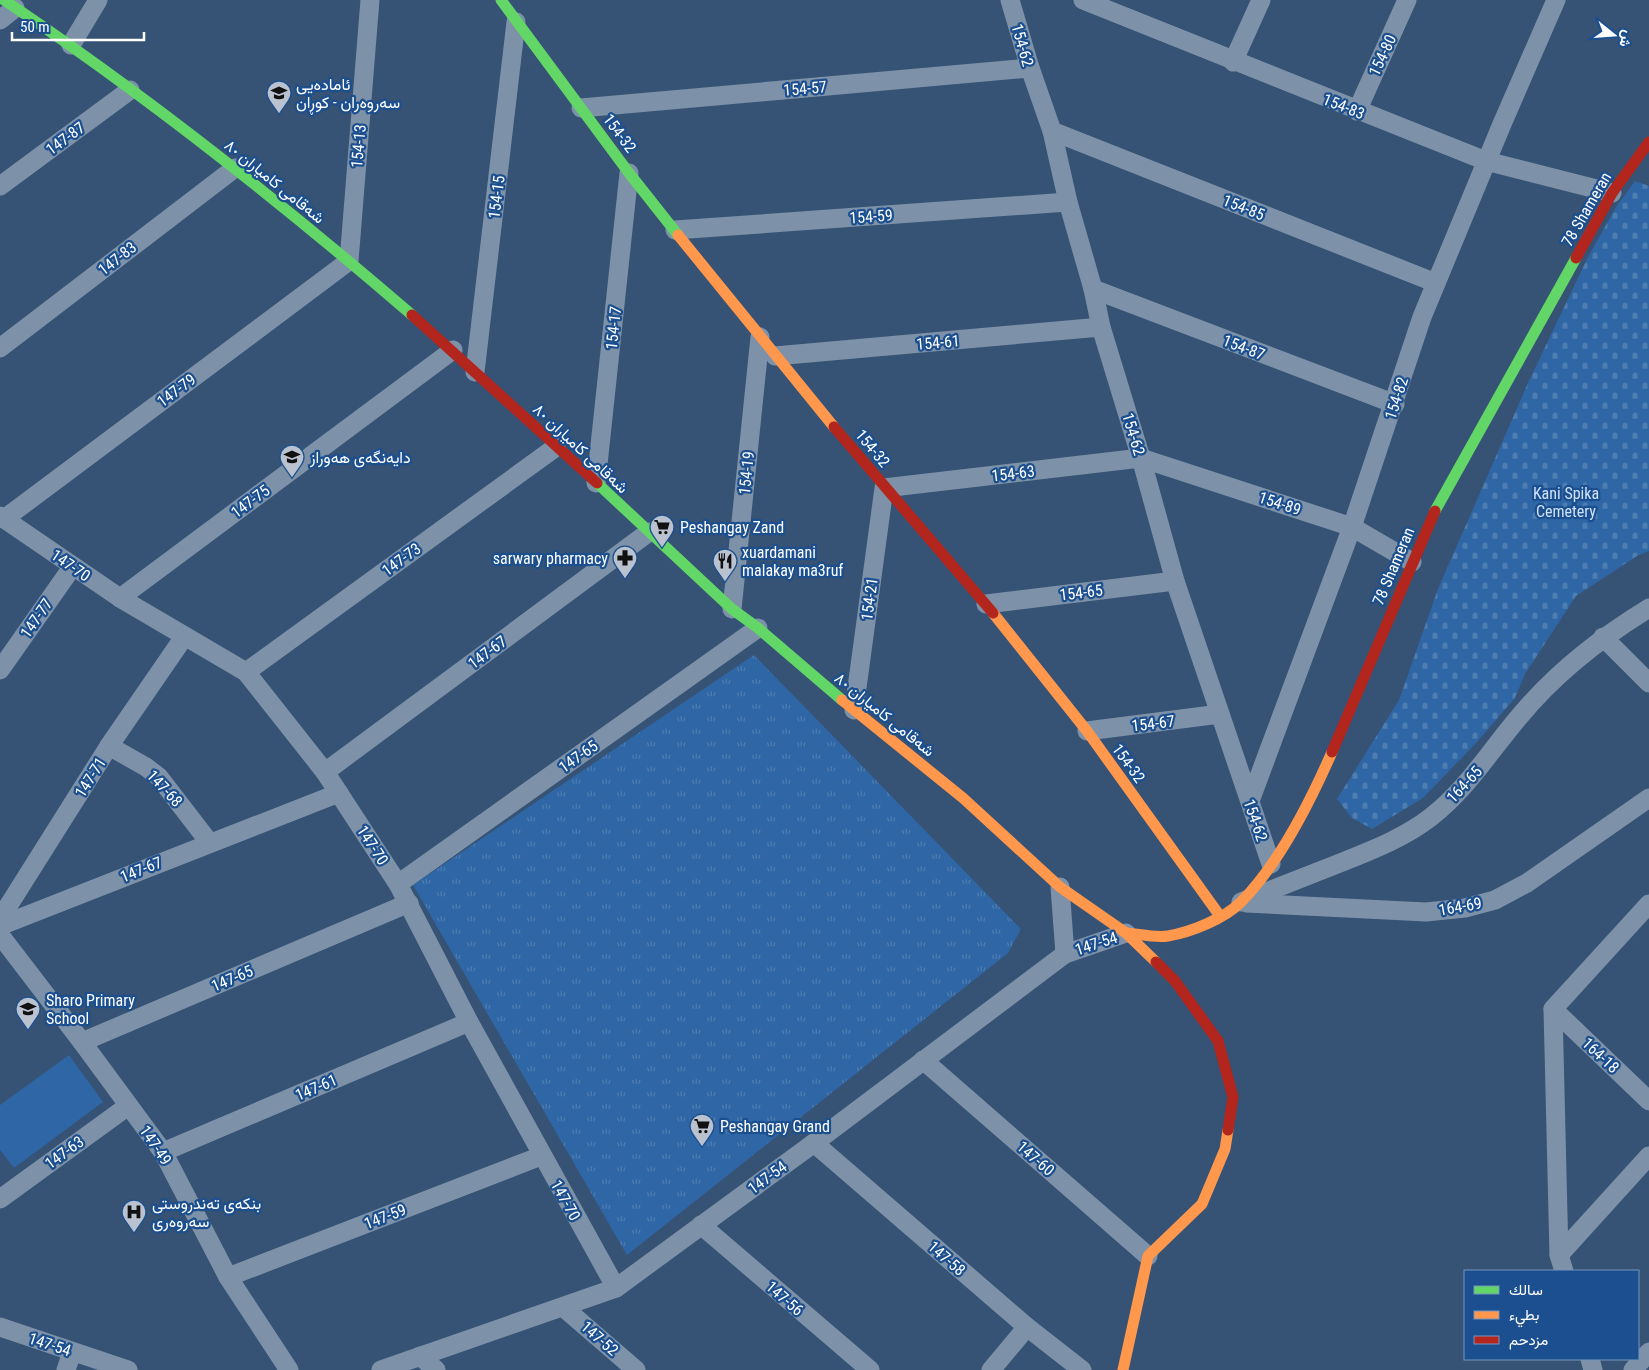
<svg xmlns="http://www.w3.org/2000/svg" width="1649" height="1370" font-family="'Roboto Condensed',Vazirmatn,sans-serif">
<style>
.grass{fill:url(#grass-tufts)}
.cemetery{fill:url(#cemetery-stones)}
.pitch{fill:#2f66a5}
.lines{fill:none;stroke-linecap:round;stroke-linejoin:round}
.street{stroke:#7d92a8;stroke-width:19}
.fast{stroke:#63d668;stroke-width:11}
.slow{stroke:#ff974d;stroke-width:11}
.jam{stroke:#b3261e;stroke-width:11}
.labels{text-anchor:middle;stroke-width:4.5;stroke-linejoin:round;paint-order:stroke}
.street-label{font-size:16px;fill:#fff;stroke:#1b4f8f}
.poi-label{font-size:16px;fill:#fff;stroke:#1b4f8f;text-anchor:start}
.park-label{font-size:16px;fill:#cfe3fa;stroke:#1b4f8f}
</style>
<defs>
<pattern id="grass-tufts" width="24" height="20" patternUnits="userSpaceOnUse" patternTransform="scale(1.25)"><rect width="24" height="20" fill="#2f66a5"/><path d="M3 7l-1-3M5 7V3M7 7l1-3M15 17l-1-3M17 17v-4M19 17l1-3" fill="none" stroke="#4e7db2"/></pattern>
<pattern id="cemetery-stones" width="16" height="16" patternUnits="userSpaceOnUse" patternTransform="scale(1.25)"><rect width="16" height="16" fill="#2f66a5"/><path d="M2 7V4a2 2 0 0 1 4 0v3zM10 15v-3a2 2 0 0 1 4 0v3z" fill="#4e7db2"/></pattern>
</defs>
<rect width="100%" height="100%" fill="#365274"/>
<polygon class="grass" points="754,655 1021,929 1008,953 627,1255 413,885"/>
<polygon class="cemetery" points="1635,181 1649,186 1649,551 1637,556 1576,596 1525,674 1515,698 1477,742 1423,798 1372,829 1352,818 1337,799 1399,700 1438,589 1528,383 1587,259 1616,207"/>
<polygon class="pitch" points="69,1055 103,1102 14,1168 0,1150 0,1105"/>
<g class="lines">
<g class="street">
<polyline points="1010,0 1030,68 1052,131 1068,202 1093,289 1101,327 1141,458 1175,581 1271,864"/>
<polyline points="1083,0 1486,161 1612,193"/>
<polyline points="0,20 15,8"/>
<polyline points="71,45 98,0"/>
<polyline points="1233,62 1261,0"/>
<polyline points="581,108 1030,68"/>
<polyline points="1357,111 1407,0"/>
<polyline points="1052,131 1436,283"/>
<polyline points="0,186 130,90"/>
<polyline points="675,230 1068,202"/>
<polyline points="1093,289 1395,404"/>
<polyline points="0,348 235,168"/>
<polyline points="775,356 1101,327"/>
<polyline points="475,372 516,22"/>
<polyline points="596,483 629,173"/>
<polyline points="0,516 120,598 246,672 325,772 398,884 469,1022 616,1288"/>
<polyline points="4,519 349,261 370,0"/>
<polyline points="120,598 453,350"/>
<polyline points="986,604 1175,581"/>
<polyline points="732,609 760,337"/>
<polyline points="1603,637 1649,683"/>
<polyline points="0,670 73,566"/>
<polyline points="246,672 556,447"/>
<polyline points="854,710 884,488 1141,458 1352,527 1412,562"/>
<polyline points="1087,731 1220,714"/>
<polyline points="109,746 146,767 159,777 209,842"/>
<polyline points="325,772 649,532"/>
<polyline points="1250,801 1352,527 1422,317 1502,124 1556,0"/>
<polyline points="398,884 758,628"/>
<polyline points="1060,887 1065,954"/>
<path d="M 1241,902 C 1274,889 1307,876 1340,863 C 1372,850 1404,838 1431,817 C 1467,789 1490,751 1519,717 C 1556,672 1600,638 1649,608"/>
<polyline points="1246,903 1426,912 1465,908 1495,900 1527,883 1649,798"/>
<polyline points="0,919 109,746 184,637"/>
<polyline points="0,926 339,793"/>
<polyline points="0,935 82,1042 163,1152 228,1277 289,1370"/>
<polyline points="1553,1009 1649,1101"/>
<polyline points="82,1042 409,903"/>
<polyline points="923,1060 1148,1256"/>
<polyline points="814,1143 1027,1327 1082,1370"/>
<polyline points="163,1152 469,1022"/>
<polyline points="0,1199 128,1106"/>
<polyline points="701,1225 870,1370"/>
<polyline points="1559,1255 1649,1156"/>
<polyline points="1564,1271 1559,1255 1553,1009 1649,904"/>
<polyline points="228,1277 541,1156"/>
<polyline points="563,1307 636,1370"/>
<polyline points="0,1327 128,1370"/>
<polyline points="420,1356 436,1370"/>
<polyline points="1590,1359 1593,1370"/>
<polyline points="66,1370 72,1352"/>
<polyline points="381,1370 616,1288 814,1143 1065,954 1126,933"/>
<polyline points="991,1370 1027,1327"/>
<polyline points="1633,1370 1649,1352"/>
</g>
<g class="fast">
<path d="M 4,0 C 147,96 282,203 412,315"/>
<polyline points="501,0 629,173 678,235"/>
<polyline points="597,483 732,609 758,628 842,700"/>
<polyline points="1435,511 1576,258"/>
</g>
<g class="slow">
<polyline points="678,235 834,427"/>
<polyline points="993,613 1087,731 1220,916"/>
<polyline points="842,700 963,798 1060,887 1126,933 1156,962"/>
<path d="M 1126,933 C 1139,934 1155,938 1168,936 C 1191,932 1224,919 1241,902 C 1278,865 1311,800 1332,752"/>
<polyline points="1123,1370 1148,1256 1202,1204 1225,1149 1228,1130"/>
</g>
<g class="jam">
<polyline points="1576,258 1612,193 1649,142"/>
<polyline points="412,315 597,483"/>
<polyline points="834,427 993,613"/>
<polyline points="1332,752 1435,511"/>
<polyline points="1156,962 1175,981 1218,1041 1233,1097 1228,1130"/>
</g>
</g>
<defs>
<symbol id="school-pin" viewBox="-11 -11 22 30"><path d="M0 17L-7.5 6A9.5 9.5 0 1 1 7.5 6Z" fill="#b9c2ce" stroke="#1b4f8f"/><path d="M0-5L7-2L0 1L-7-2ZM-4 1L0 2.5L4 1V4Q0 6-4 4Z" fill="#111"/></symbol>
<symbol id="supermarket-pin" viewBox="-11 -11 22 30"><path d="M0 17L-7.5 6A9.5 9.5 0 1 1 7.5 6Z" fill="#b9c2ce" stroke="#1b4f8f"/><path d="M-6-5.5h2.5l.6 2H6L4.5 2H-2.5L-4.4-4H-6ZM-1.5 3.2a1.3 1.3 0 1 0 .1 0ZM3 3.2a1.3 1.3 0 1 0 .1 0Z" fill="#111"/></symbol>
<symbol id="pharmacy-pin" viewBox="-11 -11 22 30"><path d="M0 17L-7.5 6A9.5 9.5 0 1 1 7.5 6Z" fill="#b9c2ce" stroke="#1b4f8f"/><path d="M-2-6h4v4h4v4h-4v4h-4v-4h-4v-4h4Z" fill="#111"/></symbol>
<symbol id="restaurant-pin" viewBox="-11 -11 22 30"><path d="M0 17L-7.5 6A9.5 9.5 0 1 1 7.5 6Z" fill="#b9c2ce" stroke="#1b4f8f"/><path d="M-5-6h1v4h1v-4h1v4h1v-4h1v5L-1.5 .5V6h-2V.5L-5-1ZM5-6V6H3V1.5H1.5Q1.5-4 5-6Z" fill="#111"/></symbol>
<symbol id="hospital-pin" viewBox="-11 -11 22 30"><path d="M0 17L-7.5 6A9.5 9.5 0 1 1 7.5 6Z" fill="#b9c2ce" stroke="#1b4f8f"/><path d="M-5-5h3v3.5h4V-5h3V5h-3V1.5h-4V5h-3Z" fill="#111"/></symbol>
</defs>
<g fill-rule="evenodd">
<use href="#school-pin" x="265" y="79" width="28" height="38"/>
<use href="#school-pin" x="278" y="443" width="28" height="38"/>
<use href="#supermarket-pin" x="648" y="513" width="28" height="38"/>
<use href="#pharmacy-pin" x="611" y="544" width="28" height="38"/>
<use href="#restaurant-pin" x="711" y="547" width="28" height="38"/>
<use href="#school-pin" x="14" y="995" width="28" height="38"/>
<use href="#supermarket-pin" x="688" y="1112" width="28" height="38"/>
<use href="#hospital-pin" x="120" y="1198" width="28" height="38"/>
</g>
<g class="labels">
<g class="street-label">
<text transform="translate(1023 45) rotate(74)" y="6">154-62</text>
<text transform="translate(1382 55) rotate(-65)" y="6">154-80</text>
<text transform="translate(805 88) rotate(-5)" y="6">154-57</text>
<text transform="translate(1344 106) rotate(22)" y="6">154-83</text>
<text transform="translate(620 133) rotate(53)" y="6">154-32</text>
<text transform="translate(65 138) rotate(-36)" y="6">147-87</text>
<text transform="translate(358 146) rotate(-85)" y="6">154-13</text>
<text transform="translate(275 181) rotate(39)" y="6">شەقامی کامیاران ٨٠</text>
<text transform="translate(496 197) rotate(-83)" y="6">154-15</text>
<text transform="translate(1244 207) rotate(22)" y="6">154-85</text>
<text transform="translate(1586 209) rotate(-60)" y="6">78 Shameran</text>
<text transform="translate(871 216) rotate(-4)" y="6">154-59</text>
<text transform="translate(117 258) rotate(-38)" y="6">147-83</text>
<text transform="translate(613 328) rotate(-84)" y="6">154-17</text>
<text transform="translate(938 342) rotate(-5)" y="6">154-61</text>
<text transform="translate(1244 347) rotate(21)" y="6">154-87</text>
<text transform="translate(176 390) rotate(-37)" y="6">147-79</text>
<text transform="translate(1396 398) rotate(-72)" y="6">154-82</text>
<text transform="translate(1134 434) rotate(73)" y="6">154-62</text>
<text transform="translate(581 448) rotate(43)" y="6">شەقامی کامیاران ٨٠</text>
<text transform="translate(873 448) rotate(50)" y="6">154-32</text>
<text transform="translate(746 473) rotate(-84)" y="6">154-19</text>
<text transform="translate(1013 473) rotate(-7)" y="6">154-63</text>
<text transform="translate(250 501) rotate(-37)" y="6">147-75</text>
<text transform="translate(1280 503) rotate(18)" y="6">154-89</text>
<text transform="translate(401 559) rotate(-36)" y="6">147-73</text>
<text transform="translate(71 565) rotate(34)" y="6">147-70</text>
<text transform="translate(1393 566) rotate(-67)" y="6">78 Shameran</text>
<text transform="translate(1081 592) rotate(-7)" y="6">154-65</text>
<text transform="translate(869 599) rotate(-82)" y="6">154-21</text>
<text transform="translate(36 618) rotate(-55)" y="6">147-77</text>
<text transform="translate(487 652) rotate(-37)" y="6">147-67</text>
<text transform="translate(885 714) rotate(39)" y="6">شەقامی کامیاران ٨٠</text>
<text transform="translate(1153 723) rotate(-7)" y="6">154-67</text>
<text transform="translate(578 756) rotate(-35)" y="6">147-65</text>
<text transform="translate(1129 763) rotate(54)" y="6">154-32</text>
<text transform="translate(90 777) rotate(-58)" y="6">147-71</text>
<text transform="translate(1464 784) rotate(-47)" y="6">164-65</text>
<text transform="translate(165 788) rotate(47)" y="6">147-68</text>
<text transform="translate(1256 820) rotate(71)" y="6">154-62</text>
<text transform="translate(373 845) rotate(57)" y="6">147-70</text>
<text transform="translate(141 869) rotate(-22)" y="6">147-67</text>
<text transform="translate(1460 906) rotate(-10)" y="6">164-69</text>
<text transform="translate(1096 943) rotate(-18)" y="6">147-54</text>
<text transform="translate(232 978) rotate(-23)" y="6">147-65</text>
<text transform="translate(1601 1055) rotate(43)" y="6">164-18</text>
<text transform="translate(316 1087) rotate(-23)" y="6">147-61</text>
<text transform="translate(156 1145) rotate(56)" y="6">147-49</text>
<text transform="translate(64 1152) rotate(-36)" y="6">147-63</text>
<text transform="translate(1036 1158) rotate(41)" y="6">147-60</text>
<text transform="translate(767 1177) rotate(-36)" y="6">147-54</text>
<text transform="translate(566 1200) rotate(61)" y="6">147-70</text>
<text transform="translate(385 1216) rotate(-21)" y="6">147-59</text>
<text transform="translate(947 1258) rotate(41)" y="6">147-58</text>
<text transform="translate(785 1298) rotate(41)" y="6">147-56</text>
<text transform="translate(600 1338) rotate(41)" y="6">147-52</text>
<text transform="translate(50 1344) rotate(18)" y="6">147-54</text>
</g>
<g class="poi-label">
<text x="296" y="90">ئامادەیی<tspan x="296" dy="18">سەروەران - کوڕان</tspan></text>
<text x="310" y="463">دایەنگەی هەوراز</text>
<text x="680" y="533">Peshangay Zand</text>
<text x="742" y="558">xuardamani<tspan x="742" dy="18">malakay ma3ruf</tspan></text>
<text x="608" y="564" text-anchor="end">sarwary pharmacy</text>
<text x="46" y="1006">Sharo Primary<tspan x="46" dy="18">School</tspan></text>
<text x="720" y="1132">Peshangay Grand</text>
<text x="152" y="1209">بنکەی تەندروستی<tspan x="152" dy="18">سەروەری</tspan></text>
</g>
<g class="park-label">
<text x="1566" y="499">Kani Spika<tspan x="1566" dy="18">Cemetery</tspan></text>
</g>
</g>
<rect x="1464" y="1270" width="175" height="90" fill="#1b4f8f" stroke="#7695bc"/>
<rect x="1474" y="1286" width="25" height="8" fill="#63d668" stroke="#7695bc"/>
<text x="1509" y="1295" font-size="15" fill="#ffffff">سالك</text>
<rect x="1474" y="1311" width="25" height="8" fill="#ff974d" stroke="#7695bc"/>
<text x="1509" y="1320" font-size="15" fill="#ffffff">بطيء</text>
<rect x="1474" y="1336" width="25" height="8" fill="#b3261e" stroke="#7695bc"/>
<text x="1509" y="1345" font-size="15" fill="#ffffff">مزدحم</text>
<g transform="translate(1614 35) rotate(107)" stroke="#1b4f8f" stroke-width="4" paint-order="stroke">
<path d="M0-4L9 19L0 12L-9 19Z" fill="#ffffff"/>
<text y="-8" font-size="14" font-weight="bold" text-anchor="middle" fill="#ffffff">ش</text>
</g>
<path d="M12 32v8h132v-8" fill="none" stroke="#ffffff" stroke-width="2.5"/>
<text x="20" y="32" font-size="15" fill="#ffffff" stroke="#1b4f8f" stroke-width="4" paint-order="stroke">50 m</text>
</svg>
